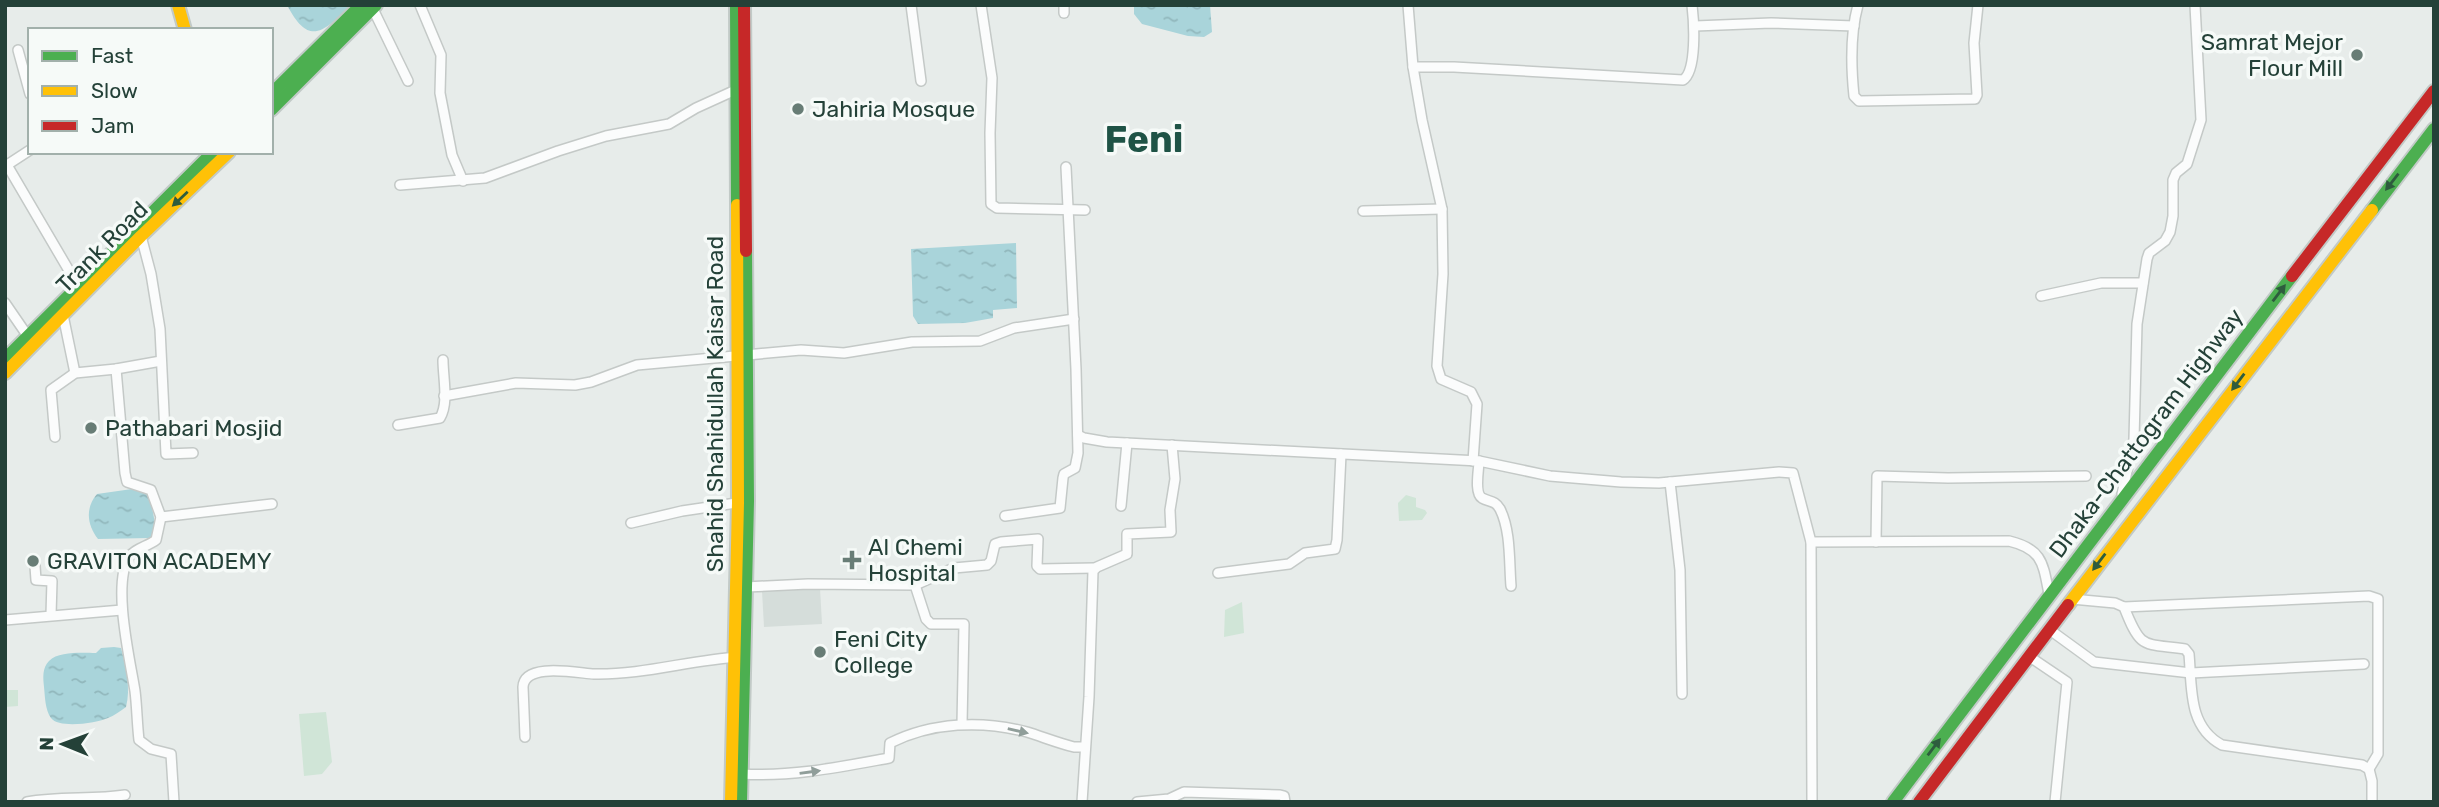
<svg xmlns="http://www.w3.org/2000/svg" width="2439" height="807" font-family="Rubik,sans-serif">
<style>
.built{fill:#d5ddda}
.park{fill:#d0e5d7}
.water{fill:url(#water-ripples)}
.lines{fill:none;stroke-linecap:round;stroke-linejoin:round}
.street-casing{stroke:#c4c9c7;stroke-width:12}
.fast-casing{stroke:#c2cac7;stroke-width:16}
.slow-casing{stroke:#c2cac7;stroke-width:16}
.jam-casing{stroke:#c2cac7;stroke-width:16}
.street{stroke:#fbfcfc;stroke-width:9}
.fast{stroke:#4caf50;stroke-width:12}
.slow{stroke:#ffc107;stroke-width:12}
.jam{stroke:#c62828;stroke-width:12}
.oneway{fill:#2e5c3e}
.oneway2{fill:#909e9a}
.poi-dot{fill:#687d76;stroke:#f6faf8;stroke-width:2.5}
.labels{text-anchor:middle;stroke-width:7;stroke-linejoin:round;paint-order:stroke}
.poi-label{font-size:23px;fill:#244138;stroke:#f6faf8;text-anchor:start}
.street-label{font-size:23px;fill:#244138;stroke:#f6faf8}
.town-label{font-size:37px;font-weight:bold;fill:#1f5346;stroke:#f6faf8}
</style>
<defs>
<pattern id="water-ripples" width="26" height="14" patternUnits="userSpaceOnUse" patternTransform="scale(1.75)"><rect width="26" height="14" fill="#a9d4da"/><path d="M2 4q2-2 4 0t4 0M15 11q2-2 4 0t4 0" fill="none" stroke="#91b7bc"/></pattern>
</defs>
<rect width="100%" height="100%" fill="#e7ecea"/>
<polygon class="built" points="820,588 822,624 764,627 762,591"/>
<g class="park">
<polygon points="1406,495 1416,498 1416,507 1425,510 1427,513 1422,520 1399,521 1398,503"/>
<polygon points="1242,602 1244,633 1224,637 1225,610"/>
<polygon points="5,690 18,690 18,706 5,707"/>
<polygon points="326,712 332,762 322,774 304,776 299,714"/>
</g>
<g class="water">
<path d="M 287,5 L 352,5 C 324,30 310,49 287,5 Z"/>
<polygon points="1134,5 1210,5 1212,32 1204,37 1188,36 1142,24 1134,14"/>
<polygon points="1016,243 1017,308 993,310 993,318 965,323 918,324 913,316 911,249"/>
<path d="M 132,489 L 143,490 L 150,496 L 156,529 L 150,538 L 98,539 C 87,525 85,508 97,494 Z"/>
<path d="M 114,647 L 121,648 C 126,666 131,689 126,707 C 120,711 114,716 108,718 C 97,723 59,729 51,718 C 45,710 45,696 44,687 C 43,678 42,668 49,661 C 59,651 82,653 96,653 L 101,648 Z"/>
</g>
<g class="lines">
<defs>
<g id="street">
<polyline points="420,5 441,55 440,93 452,155 463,181"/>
<polyline points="911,5 921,81"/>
<polyline points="981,5 992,78 990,133 991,204 997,208 1085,210"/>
<polyline points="1408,5 1413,67 1422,120 1442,209 1443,274 1437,366 1441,379 1471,392 1477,404 1473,461"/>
<path d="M 1858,5 C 1850,34 1851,67 1854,96 L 1859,101 L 1975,99 L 1977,95 L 1974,43 L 1978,5"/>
<polyline points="373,9 408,81"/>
<polyline points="1064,13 1064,5"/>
<polyline points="1695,26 1771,23 1854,26"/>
<polyline points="18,50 30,94"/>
<path d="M 1413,67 L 1454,67 L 1683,80 C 1697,71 1694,22 1692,5"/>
<polyline points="30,150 7,165 78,286"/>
<polyline points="400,185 485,178 558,151 606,136 669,124 696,108 740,88"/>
<polyline points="1363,211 1442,209"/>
<polyline points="141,236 151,274 160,329 166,454 193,453"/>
<polyline points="2041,296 2101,283 2143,283"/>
<polyline points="5,303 27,335"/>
<polyline points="63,315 75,373"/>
<path d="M 116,369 L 125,473 L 127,482 L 151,490 L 161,517 L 156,540 C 148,546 134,549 129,557 C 112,584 130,660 135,691 C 137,707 137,723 139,740 L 151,749 L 171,754 L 174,802"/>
<polyline points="444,396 516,383 575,385 591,382 637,365 801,350 844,353 912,342 980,341 1014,328 1074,319"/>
<path d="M 398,425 L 440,418 C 449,403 443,378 443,360"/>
<polyline points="1078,435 1084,438 1107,442 1479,461 1550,476 1621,482 1659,483 1779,472 1793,473 1811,542 1812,802"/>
<polyline points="55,437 51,390 75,373 116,369 161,361"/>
<path d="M 1479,461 C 1479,469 1474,493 1482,498 C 1489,502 1495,500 1500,509 C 1511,531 1509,562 1511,586"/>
<polyline points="1670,482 1680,570 1682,694"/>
<polyline points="2122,494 2134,439 2137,324 2147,259 2149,253 2165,241 2170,232 2173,216 2173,180 2176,173 2187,164 2201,120 2195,5"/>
<polyline points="1121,506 1127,443"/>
<polyline points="1005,516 1060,508 1063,478 1064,474 1075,468 1078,453 1076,369 1066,167"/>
<polyline points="161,517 272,504"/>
<polyline points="631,523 682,511 743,502"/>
<path d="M 1811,542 L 2009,541 C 2043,549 2043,564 2049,594"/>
<polyline points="1876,542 1877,476 1948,478 2086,476"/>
<polyline points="35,566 36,580 52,581 51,615"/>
<polyline points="1218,573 1289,564 1305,553 1335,549 1337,540 1341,454"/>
<polyline points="915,585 954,568 987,565 991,561 995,544 1001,542 1038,539 1037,566 1040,569 1094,568"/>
<polyline points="746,587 808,584 915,585 926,619 931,624 964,624 962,724"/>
<path d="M 2072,599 L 2115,603 L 2124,607 C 2141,650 2142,643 2185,649 L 2189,654 C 2192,688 2188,727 2222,745 L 2362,765 L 2369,769"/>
<polyline points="2124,607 2369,596 2378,599 2378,754 2369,769 2372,781 2372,802"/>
<polyline points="5,620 122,610"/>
<polyline points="2050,630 2094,662 2191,673 2364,664"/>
<polyline points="2030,657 2067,682 2055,802"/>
<path d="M 525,737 L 523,687 C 524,662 577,673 594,674 C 643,675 690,660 739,657"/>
<path d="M 742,774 C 792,777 840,767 889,758 L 890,743 C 932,722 982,720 1027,732 C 1043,737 1058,743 1074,747 L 1084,747"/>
<path d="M 27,802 C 59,796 92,800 125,795"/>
<polyline points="1082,802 1089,697 1093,571 1097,567 1127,554 1127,534 1171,532 1170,510 1175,479 1172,445"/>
<polyline points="1137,802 1169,799 1184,792 1280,795 1284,796 1285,802"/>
</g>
<g id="fast">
<polyline points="736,5 737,205"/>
<polyline points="271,94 361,5"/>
<polyline points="271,110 376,5"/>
<polyline points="2372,210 2434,129"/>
<polyline points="5,359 213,152"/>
<polyline points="741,802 748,501 746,251"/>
<polyline points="1893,802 2292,276"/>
</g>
<g id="slow">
<polyline points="178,5 185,30"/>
<polyline points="5,373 141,236 229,152"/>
<polyline points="2068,605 2372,210"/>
<polyline points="731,802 738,503 737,205"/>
</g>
<g id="jam">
<polyline points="744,5 746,251"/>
<polyline points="2292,276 2434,91"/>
<polyline points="1919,802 2068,605"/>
</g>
</defs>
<use href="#street" class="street-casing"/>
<use href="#fast" class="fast-casing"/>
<use href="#slow" class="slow-casing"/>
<use href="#jam" class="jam-casing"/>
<use href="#street" class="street"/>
<use href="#fast" class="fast"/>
<use href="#slow" class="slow"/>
<use href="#jam" class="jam"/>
</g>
<defs><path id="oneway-solid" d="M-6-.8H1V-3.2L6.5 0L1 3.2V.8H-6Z" transform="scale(1.75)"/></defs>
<g class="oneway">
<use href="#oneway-solid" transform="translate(2392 182) rotate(128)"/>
<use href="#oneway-solid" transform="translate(180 199) rotate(137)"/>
<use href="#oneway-solid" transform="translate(2279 293) rotate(-53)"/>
<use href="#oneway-solid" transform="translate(2238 382) rotate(127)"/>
<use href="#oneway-solid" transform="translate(2099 562) rotate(127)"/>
<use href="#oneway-solid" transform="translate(1934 747) rotate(-53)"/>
</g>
<g class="oneway2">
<use href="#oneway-solid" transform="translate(1018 731) rotate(13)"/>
<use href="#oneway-solid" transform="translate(810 772) rotate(-8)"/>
</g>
<g class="poi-dot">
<circle cx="2357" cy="55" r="7"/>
<circle cx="798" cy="109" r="7"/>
<circle cx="91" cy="428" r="7"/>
<path d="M848.5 549.5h7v7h7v7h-7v7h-7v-7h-7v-7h7z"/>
<circle cx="33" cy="561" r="7"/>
<circle cx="820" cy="652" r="7"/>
</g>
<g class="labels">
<g class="poi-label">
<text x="2343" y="50" text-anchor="end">Samrat Mejor<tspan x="2343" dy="26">Flour Mill</tspan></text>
<text x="812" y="117">Jahiria Mosque</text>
<text x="105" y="436">Pathabari Mosjid</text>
<text x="868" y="555">Al Chemi<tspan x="868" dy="26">Hospital</tspan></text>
<text x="47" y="569">GRAVITON ACADEMY</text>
<text x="834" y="647">Feni City<tspan x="834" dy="26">College</tspan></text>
</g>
<g class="street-label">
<text transform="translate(102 247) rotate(-45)" y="8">Trank Road</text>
<text transform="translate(715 404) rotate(-90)" y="8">Shahid Shahidullah Kaisar Road</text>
<text transform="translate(2146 433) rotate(-53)" y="8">Dhaka-Chattogram Highway</text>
</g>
<g class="town-label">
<text x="1144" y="152">Feni</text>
</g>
</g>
<rect width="2439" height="807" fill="none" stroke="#244138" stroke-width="14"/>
<rect x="28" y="28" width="245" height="126" fill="#f6faf8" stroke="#a2b0ab" stroke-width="2"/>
<rect x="42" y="51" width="35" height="10" fill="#4caf50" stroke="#a2b0ab" stroke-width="2"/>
<text x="91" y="63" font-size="21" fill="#244138">Fast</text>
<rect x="42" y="86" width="35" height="10" fill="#ffc107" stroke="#a2b0ab" stroke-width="2"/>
<text x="91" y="98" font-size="21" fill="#244138">Slow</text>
<rect x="42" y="121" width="35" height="10" fill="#c62828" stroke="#a2b0ab" stroke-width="2"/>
<text x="91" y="133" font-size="21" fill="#244138">Jam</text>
<g transform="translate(63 744) rotate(271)" stroke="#f6faf8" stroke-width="5" paint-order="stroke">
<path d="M0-5L12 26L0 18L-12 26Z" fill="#244138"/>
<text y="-10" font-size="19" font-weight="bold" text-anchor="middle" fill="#244138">N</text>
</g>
</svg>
